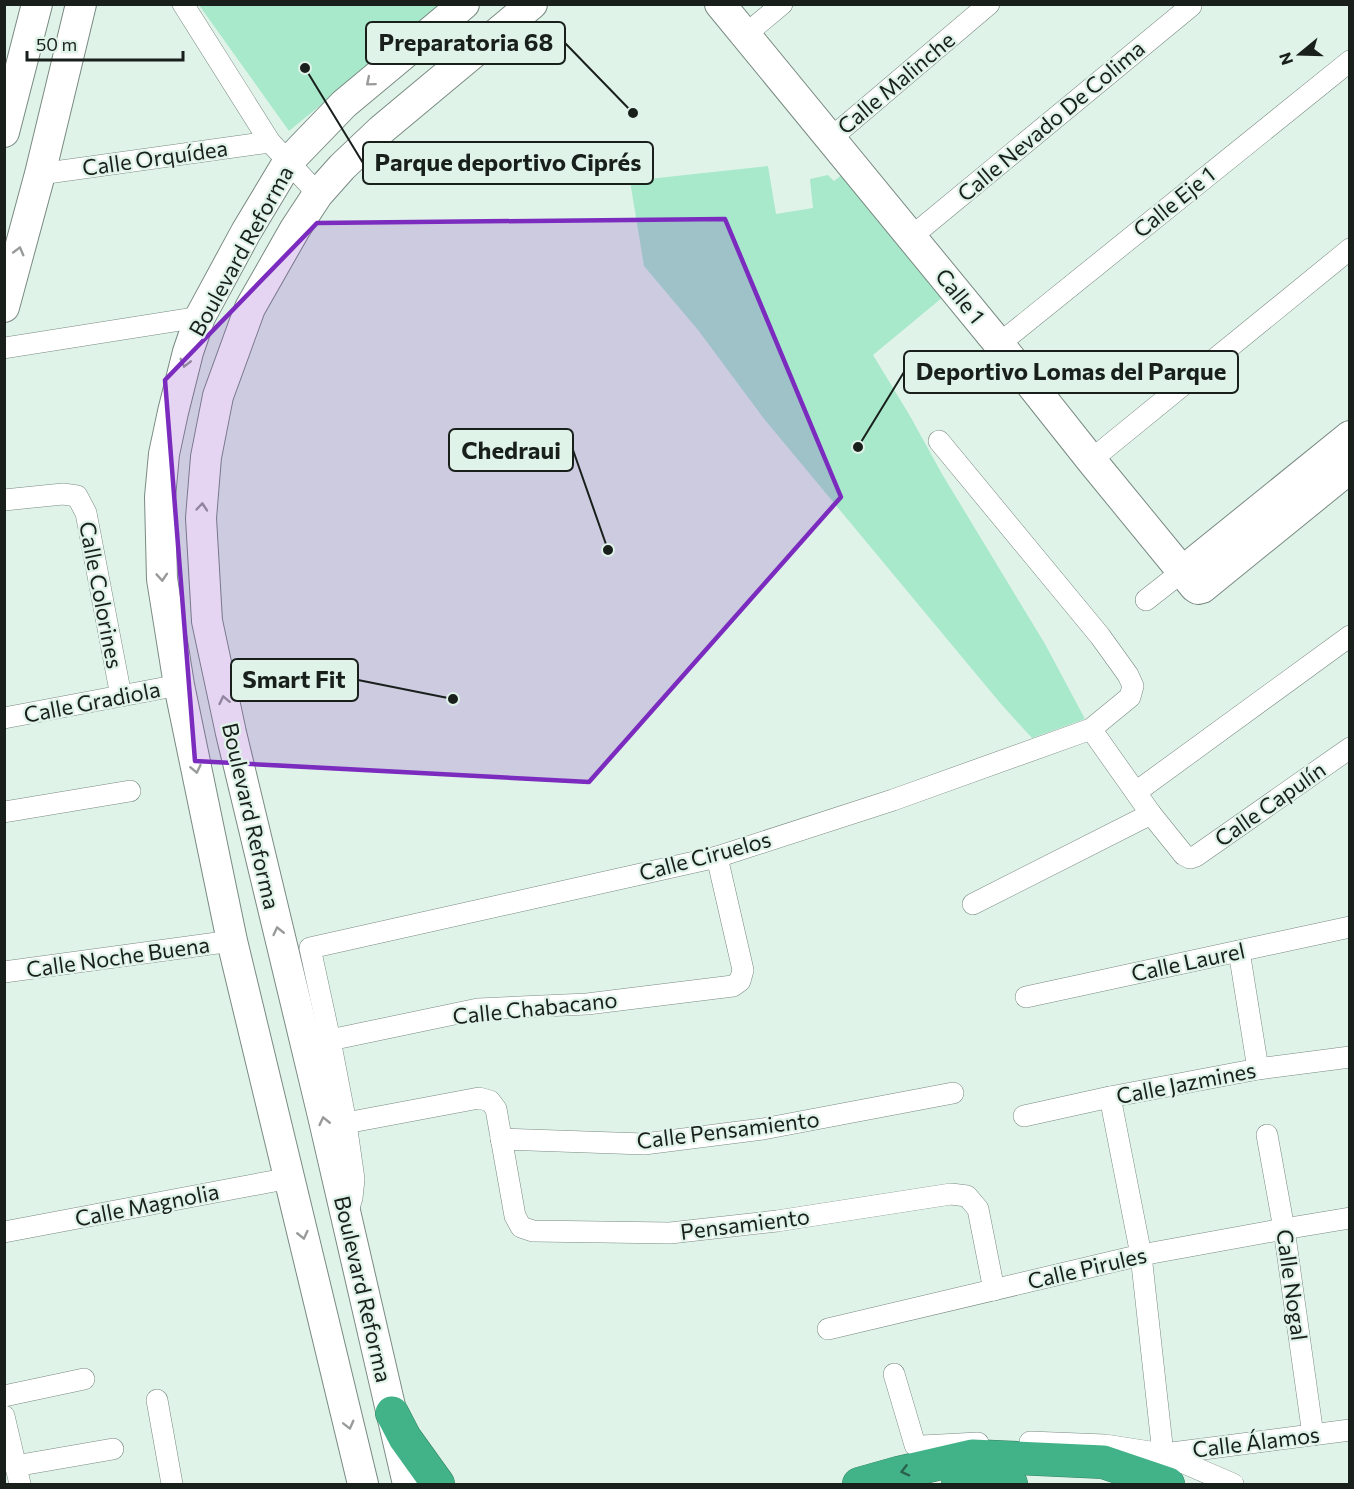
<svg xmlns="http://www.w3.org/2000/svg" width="1354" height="1489" font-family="Commissioner,sans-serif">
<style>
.green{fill:#a8e8cb}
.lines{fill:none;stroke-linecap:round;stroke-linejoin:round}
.street-casing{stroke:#798a82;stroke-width:22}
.secondary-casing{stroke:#798a82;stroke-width:32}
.highway-casing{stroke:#348063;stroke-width:34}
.street{stroke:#fff;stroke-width:21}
.secondary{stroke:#fff;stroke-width:30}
.highway{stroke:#42b389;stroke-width:33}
.oneway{stroke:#989b99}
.oneway2{stroke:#2b624d}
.marked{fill:#7b2cbf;fill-opacity:0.2;stroke:#7b2cbf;stroke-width:4.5;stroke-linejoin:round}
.labels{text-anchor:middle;stroke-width:4.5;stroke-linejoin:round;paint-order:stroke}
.street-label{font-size:22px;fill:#19201c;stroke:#e0f3e9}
.leader{fill:none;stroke:#19201c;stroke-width:2}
.callout-dot{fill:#19201c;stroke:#e0f3e9;stroke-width:2}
.callout{fill:#e0f3e9;stroke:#19201c;stroke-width:2}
.callout-label{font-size:24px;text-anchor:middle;font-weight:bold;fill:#19201c}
</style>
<rect width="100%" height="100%" fill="#e0f3e9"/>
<g class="green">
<polygon points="199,5 442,5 289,131"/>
<polygon points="768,166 776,214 813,208 810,179 828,175 834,181 843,174 943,297 873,355 910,416 942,474 1045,644 1085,719 1032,738 1001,704 765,420 698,330 644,266 630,181"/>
</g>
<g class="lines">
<defs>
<g id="street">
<polyline points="183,4 270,142 318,194"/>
<polyline points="745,35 782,4"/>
<polyline points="830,139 989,4"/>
<polyline points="40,174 270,142"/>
<polyline points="911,237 1191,6"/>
<polyline points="999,344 1350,61"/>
<polyline points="4,348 200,317"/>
<polyline points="1091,460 1350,249"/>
<polyline points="4,500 63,494 77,496 86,513 121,696"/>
<polyline points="1146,600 1183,571"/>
<polyline points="4,718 179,685"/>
<polyline points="1091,729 1151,814 1184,855 1190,858 1196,856 1350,748"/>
<polyline points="1136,792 1350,636"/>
<polyline points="4,812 130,791"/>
<polyline points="973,904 1151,814"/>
<polyline points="1239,951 1258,1069"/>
<polyline points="4,972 232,941"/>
<polyline points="1026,997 1350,927"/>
<polyline points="330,1040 478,1009 587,1004 733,986 740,981 743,970 717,857"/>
<polyline points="1110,1097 1141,1255 1163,1454 1162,1467"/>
<polyline points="1024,1116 1110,1097 1258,1069 1350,1057"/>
<polyline points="346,1123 479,1098 490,1101 496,1109 515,1216 521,1227 533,1231 670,1233 777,1221 951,1194 967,1196 978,1209 994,1290"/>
<polyline points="1267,1135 1284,1229 1313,1435"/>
<polyline points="501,1139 644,1144 763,1129 953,1093"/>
<polyline points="348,1210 352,1198 354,1179 346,1123 330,1040 310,948 717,857 893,800 1091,729 1130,697 1133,686 1128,675 1100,636 939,441"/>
<polyline points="4,1232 290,1178"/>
<polyline points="828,1329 1141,1255 1284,1229 1350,1218"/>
<polyline points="894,1374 915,1445 922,1446 978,1443"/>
<polyline points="4,1396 84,1379"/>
<polyline points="157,1400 172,1484"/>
<polyline points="4,1416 20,1484"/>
<polyline points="1030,1442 1105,1445 1163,1454 1233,1484"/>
<polyline points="1164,1454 1350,1430"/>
<polyline points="15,1466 113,1449"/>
</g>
<g id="secondary">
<polyline points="720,4 999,344 1091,460 1195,587 1198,589 1202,588 1350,468"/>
<polyline points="4,132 37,4"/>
<polyline points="4,307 40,174 81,4"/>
<polyline points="1183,571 1350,436"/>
<polyline points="363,1484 232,941 179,685 162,579 160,497 164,454 173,412 188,352 200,317 246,232 288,162 344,104 464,4"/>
<polyline points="408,1484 323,1116 231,733 207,621 201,518 206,457 218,396 250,308 295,229 318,194 342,167 381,130 532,4"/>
</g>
<g id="highway">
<polyline points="392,1413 405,1438 438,1484"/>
<polyline points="859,1484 898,1473 972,1456 1103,1462 1168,1484"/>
<polyline points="958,1484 977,1481 1011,1484"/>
</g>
</defs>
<use href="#street" class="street-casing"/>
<use href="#secondary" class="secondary-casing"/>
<use href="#highway" class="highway-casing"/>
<use href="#street" class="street"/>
<use href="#secondary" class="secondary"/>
<use href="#highway" class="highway"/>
</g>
<defs><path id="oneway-chevron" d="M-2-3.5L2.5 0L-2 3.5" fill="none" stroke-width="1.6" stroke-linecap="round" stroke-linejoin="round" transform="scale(1.5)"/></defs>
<g class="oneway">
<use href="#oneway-chevron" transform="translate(370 82) rotate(140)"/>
<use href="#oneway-chevron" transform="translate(19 251) rotate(-75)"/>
<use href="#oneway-chevron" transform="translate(185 363) rotate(104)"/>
<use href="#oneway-chevron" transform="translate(202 507) rotate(-85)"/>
<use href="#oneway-chevron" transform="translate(162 577) rotate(86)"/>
<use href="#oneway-chevron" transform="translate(224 700) rotate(-102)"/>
<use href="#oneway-chevron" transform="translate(196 769) rotate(78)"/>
<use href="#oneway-chevron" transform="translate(278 931) rotate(-103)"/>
<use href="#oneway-chevron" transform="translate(324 1121) rotate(-103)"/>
<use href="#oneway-chevron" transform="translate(303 1235) rotate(77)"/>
<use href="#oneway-chevron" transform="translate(349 1425) rotate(76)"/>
</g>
<use class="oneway2" href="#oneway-chevron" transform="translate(905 1471) rotate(166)"/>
<path class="marked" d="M 725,219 L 841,497 L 589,782 L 195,761 L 165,380 L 317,223 Z"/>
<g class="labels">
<g class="street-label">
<text transform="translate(896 83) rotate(-40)" y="8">Calle Malinche</text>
<text transform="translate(1051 121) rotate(-40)" y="8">Calle Nevado De Colima</text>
<text transform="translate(155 158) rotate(-8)" y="8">Calle Orquídea</text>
<text transform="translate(1174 202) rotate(-39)" y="8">Calle Eje 1</text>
<text transform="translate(241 251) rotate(-61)" y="8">Boulevard Reforma</text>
<text transform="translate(960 296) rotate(51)" y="8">Calle 1</text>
<text transform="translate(101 595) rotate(79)" y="8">Calle Colorines</text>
<text transform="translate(92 702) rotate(-11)" y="8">Calle Gradiola</text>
<text transform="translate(1270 804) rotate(-35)" y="8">Calle Capulín</text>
<text transform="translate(251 816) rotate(77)" y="8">Boulevard Reforma</text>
<text transform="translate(705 856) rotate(-15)" y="8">Calle Ciruelos</text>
<text transform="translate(118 957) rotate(-8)" y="8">Calle Noche Buena</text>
<text transform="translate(1188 962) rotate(-12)" y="8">Calle Laurel</text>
<text transform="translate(535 1008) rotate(-6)" y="8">Calle Chabacano</text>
<text transform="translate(1186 1083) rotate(-11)" y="8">Calle Jazmines</text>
<text transform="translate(728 1130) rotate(-7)" y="8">Calle Pensamiento</text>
<text transform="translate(147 1205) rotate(-11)" y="8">Calle Magnolia</text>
<text transform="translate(745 1224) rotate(-7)" y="8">Pensamiento</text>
<text transform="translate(1087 1268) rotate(-13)" y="8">Calle Pirules</text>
<text transform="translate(1292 1285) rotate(82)" y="8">Calle Nogal</text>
<text transform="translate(363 1289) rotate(77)" y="8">Boulevard Reforma</text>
<text transform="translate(1256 1442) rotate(-7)" y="8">Calle Álamos</text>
</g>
</g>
<path class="leader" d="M633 113L565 43M305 68L363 163M858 447L904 372M608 550L573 450M453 699L358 680"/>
<g class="callout-dot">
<circle cx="633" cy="113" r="6"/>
<circle cx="305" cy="68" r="6"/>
<circle cx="858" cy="447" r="6"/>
<circle cx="608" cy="550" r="6"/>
<circle cx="453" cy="699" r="6"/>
</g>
<g class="callout">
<rect x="366" y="22" width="199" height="42" rx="6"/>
<rect x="363" y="142" width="290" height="42" rx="6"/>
<rect x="904" y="351" width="334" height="42" rx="6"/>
<rect x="449" y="429" width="124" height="42" rx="6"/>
<rect x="231" y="659" width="127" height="42" rx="6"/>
</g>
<g class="callout-label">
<text x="466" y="51">Preparatoria 68</text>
<text x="508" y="171">Parque deportivo Ciprés</text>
<text x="1071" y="380">Deportivo Lomas del Parque</text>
<text x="511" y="459">Chedraui</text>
<text x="294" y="688">Smart Fit</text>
</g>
<rect width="1354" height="1489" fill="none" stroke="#19201c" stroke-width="12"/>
<g transform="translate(1300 54) rotate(251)" stroke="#e0f3e9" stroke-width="4.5" paint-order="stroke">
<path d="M0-4.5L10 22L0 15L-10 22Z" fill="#19201c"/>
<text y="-9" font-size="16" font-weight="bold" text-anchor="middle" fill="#19201c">N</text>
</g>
<path d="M27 51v9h156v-9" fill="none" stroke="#19201c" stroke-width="3"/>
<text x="36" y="51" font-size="18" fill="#19201c" stroke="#e0f3e9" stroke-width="4.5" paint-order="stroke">50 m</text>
</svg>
